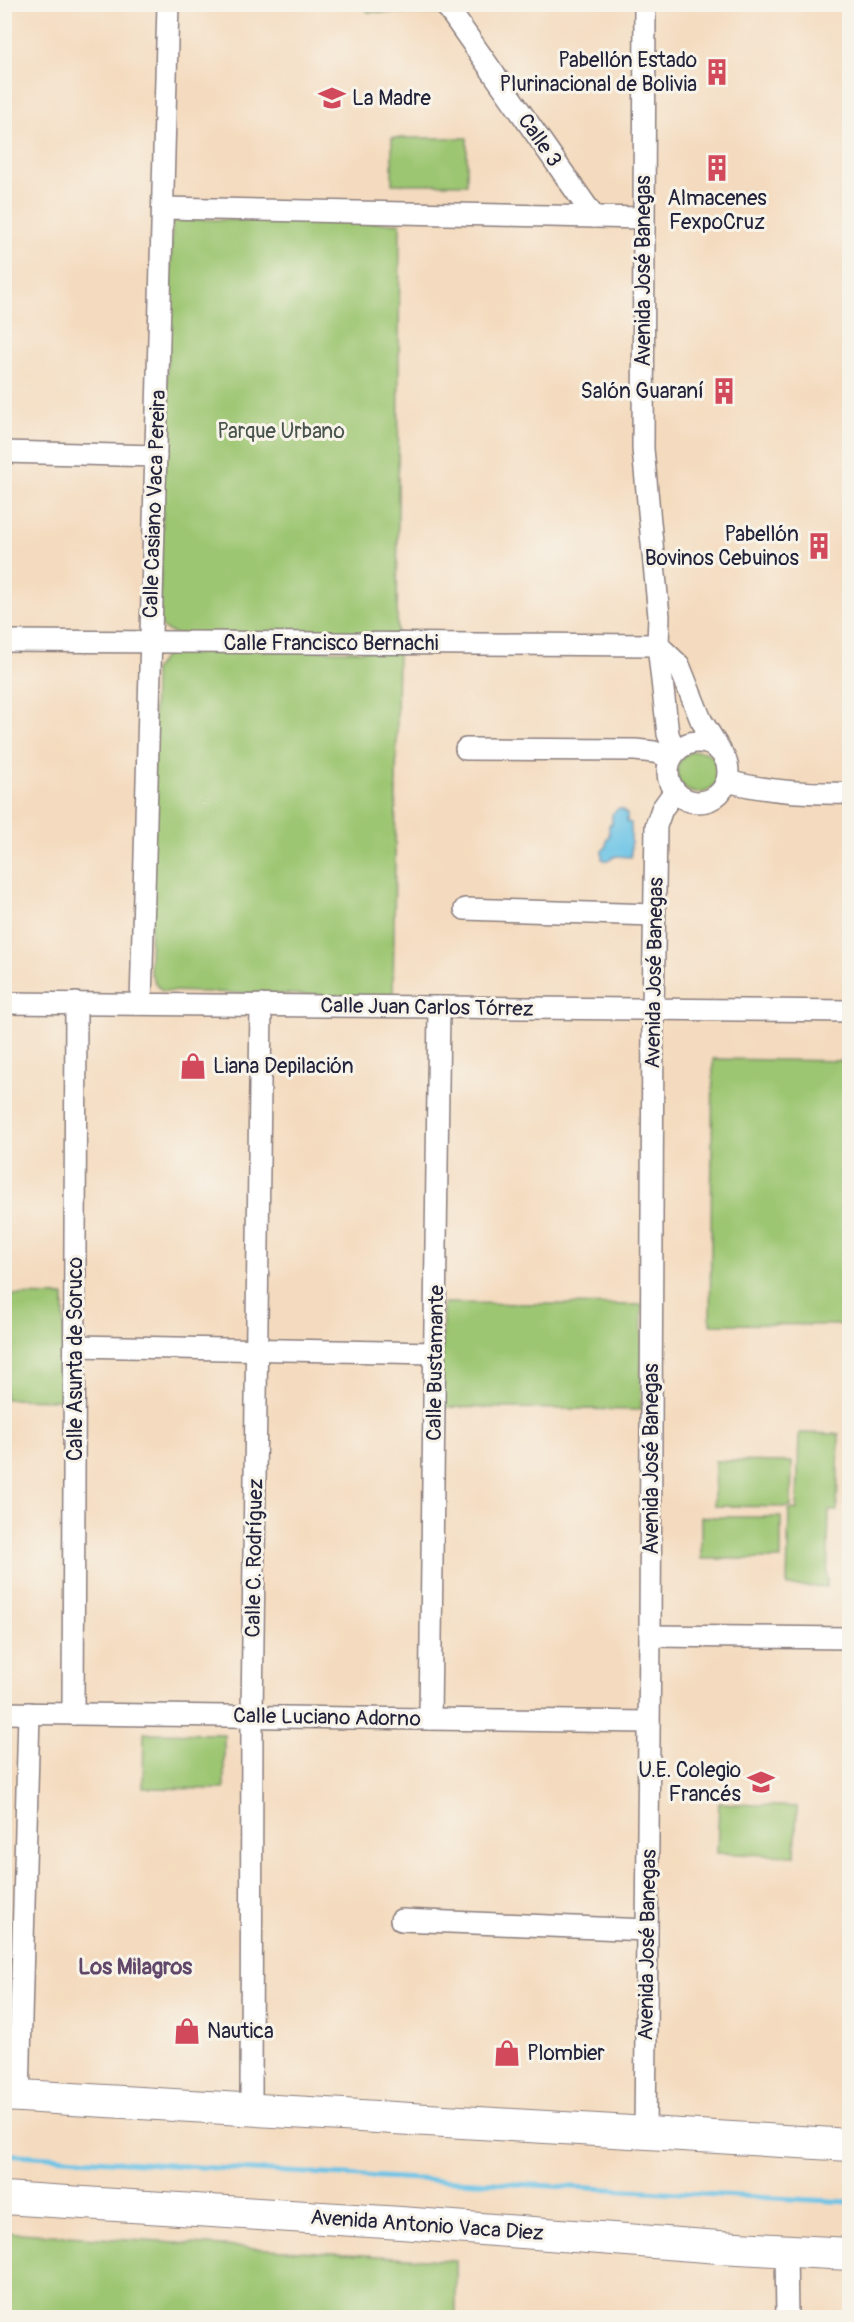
<svg xmlns="http://www.w3.org/2000/svg" width="854" height="2322" font-family="Pangolin,sans-serif">
<style>
.green{fill:#9dc672;stroke:#607456;stroke-width:1.5}
.water{fill:#68c2e6;stroke:#457290;stroke-width:1.5}
.lines{fill:none;stroke-linecap:round;stroke-linejoin:round}
.stream{stroke:#68c2e6;stroke-width:5}
.minor-casing{stroke:#8b7e7d;stroke-width:24}
.highway-casing{stroke:#8b7e7d;stroke-width:34}
.minor{stroke:#fff;stroke-width:21}
.highway{stroke:#fff;stroke-width:32}
.labels{text-anchor:middle;stroke-width:6;stroke-linejoin:round;paint-order:stroke}
.poi-label{font-size:21px;fill:#22223b;stroke:#f7f3e8;text-anchor:end}
.street-label{font-size:21px;fill:#22223b;stroke:#f7f3e8}
.park-label{font-size:21px;fill:#47534c;stroke:#f7f3e8}
.neighbourhood-label{font-size:22px;font-weight:bold;fill:#61486a;stroke:#f7f3e8}
</style>
<rect width="100%" height="100%" fill="#f7f3e8"/>
<filter id="ink" filterUnits="userSpaceOnUse"><feTurbulence type="fractalNoise" baseFrequency=".0167" numOctaves="2"/><feDisplacementMap in="SourceGraphic" scale="12" xChannelSelector="R" yChannelSelector="G"/><feConvolveMatrix kernelMatrix="1 2 1 2 8 2 1 2 1" color-interpolation-filters="sRGB"/></filter>
<filter id="wash" filterUnits="userSpaceOnUse"><feTurbulence type="fractalNoise" baseFrequency=".008" numOctaves="4" result="noise"/><feDisplacementMap in="SourceGraphic" scale="24" xChannelSelector="R" yChannelSelector="G"/><feGaussianBlur stdDeviation="1.35" result="paint"/><feColorMatrix in="noise" values="0 0 0 0 0 0 0 0 0 0 0 0 0 0 0 0 0 1.4 0 .05"/><feComposite in="paint" operator="in"/></filter>
<g filter="url(#wash)">
<rect width="100%" height="100%" fill="#f4dbbf"/>
<g class="green">
<polygon points="364,5 435,5 442,14 368,12"/>
<rect x="392" y="138" width="75" height="46"/>
<polygon points="181,219 400,223 397,635 175,634 163,629 159,620 172,222"/>
<polygon points="174,650 398,651 393,997 163,991 156,985 150,971 154,670 163,658"/>
<circle cx="698" cy="772" r="21"/>
<polygon points="713,1059 849,1061 849,1325 710,1324"/>
<polygon points="5,1295 64,1296 63,1400 5,1399"/>
<polygon points="443,1303 642,1305 641,1410 441,1407"/>
<polygon points="799,1433 839,1434 837,1511 829,1511 827,1587 787,1586 789,1510 797,1509"/>
<polygon points="715,1461 792,1462 791,1507 714,1506"/>
<rect x="701" y="1517" width="80" height="42"/>
<polygon points="144,1733 224,1734 224,1789 143,1788"/>
<polygon points="719,1803 797,1807 795,1856 717,1853"/>
<polygon points="4,2232 456,2261 456,2317 5,2317"/>
</g>
<path class="water" d="M 618,809 L 622,809 L 627,814 L 627,822 L 631,823 L 631,857 L 616,856 C 610,859 609,862 602,859 L 602,851 L 606,847 L 607,838 L 609,838 L 609,825 L 612,824 L 612,814 Z"/>
<g class="lines">
<polyline class="stream" points="4,2154 215,2168 850,2202"/>
</g>
</g>
<g filter="url(#ink)">
<g class="lines">
<defs>
<g id="minor">
<polyline points="445,4 594,217"/>
<polyline points="645,4 643,449 659,616 658,645 668,734 675,751"/>
<polyline points="163,208 643,218"/>
<polyline points="4,452 156,456"/>
<polyline points="4,641 658,645"/>
<polyline points="658,645 679,665 701,720 720,750"/>
<circle cx="698" cy="772" r="30"/>
<polyline points="466,749 635,750 654,752 671,757"/>
<path d="M 727,781 C 768,792 808,794 850,793"/>
<polyline points="465,909 654,915"/>
<polyline points="4,1003 850,1011"/>
<polyline points="141,1004 168,4"/>
<polyline points="75,1346 435,1353"/>
<polyline points="650,1636 850,1638"/>
<polyline points="4,1713 649,1722"/>
<polyline points="73,1714 76,1003"/>
<polyline points="430,1719 439,1007"/>
<polyline points="401,1920 647,1930"/>
<polyline points="19,2096 29,1713"/>
<polyline points="251,2110 252,1716 261,1005"/>
<polyline points="645,2132 650,1636 653,1010 656,826 662,809 675,791"/>
<polyline points="786,2250 787,2318"/>
</g>
<g id="highway">
<polyline points="4,2095 850,2145"/>
<polyline points="4,2198 401,2223 719,2247 850,2254"/>
</g>
</defs>
<use href="#minor" class="minor-casing"/>
<use href="#highway" class="highway-casing"/>
<use href="#minor" class="minor"/>
<use href="#highway" class="highway"/>
</g>
</g>
<defs>
<symbol id="building-bare" viewBox="-9 -9 18 18"><path d="M-4-6H4V6H1V3H-1V6H-4ZM-2.5-4.3h1.7v1.8h-1.7ZM.8-4.3h1.7v1.8H.8ZM-2.5-1h1.7V.8h-1.7ZM.8-1h1.7V.8H.8Z" fill="#d1495b" stroke="#f7f3e8" stroke-width="2.5" paint-order="stroke"/></symbol>
<symbol id="school-bare" viewBox="-9 -9 18 18"><path d="M0-5L7-2L0 1L-7-2ZM-4 1L0 2.5L4 1V4Q0 6-4 4Z" fill="#d1495b" stroke="#f7f3e8" stroke-width="2.5" paint-order="stroke"/></symbol>
<symbol id="shop-bare" viewBox="-9 -9 18 18"><path d="M-5-2.5h2.3a2.7 3.5 0 0 1 5.4 0H5L5.5 6h-11ZM-1.5-2.5h3a1.5 2.3 0 0 0-3 0Z" fill="#d1495b" stroke="#f7f3e8" stroke-width="2.5" paint-order="stroke"/></symbol>
</defs>
<g fill-rule="evenodd">
<use href="#building-bare" x="698" y="53" width="38" height="38"/>
<use href="#school-bare" x="313" y="79" width="38" height="38"/>
<use href="#building-bare" x="698" y="149" width="38" height="38"/>
<use href="#building-bare" x="705" y="372" width="38" height="38"/>
<use href="#building-bare" x="800" y="527" width="38" height="38"/>
<use href="#shop-bare" x="174" y="1047" width="38" height="38"/>
<use href="#school-bare" x="742" y="1763" width="38" height="38"/>
<use href="#shop-bare" x="168" y="2012" width="38" height="38"/>
<use href="#shop-bare" x="488" y="2034" width="38" height="38"/>
</g>
<g class="labels">
<g class="poi-label">
<text x="697" y="67">Pabellón Estado<tspan x="697" dy="24">Plurinacional de Bolivia</tspan></text>
<text x="352" y="105" text-anchor="start">La Madre</text>
<text x="717" y="205" text-anchor="middle">Almacenes<tspan x="717" dy="24">FexpoCruz</tspan></text>
<text x="704" y="398">Salón Guaraní</text>
<text x="799" y="541">Pabellón<tspan x="799" dy="24">Bovinos Cebuinos</tspan></text>
<text x="213" y="1073" text-anchor="start">Liana Depilación</text>
<text x="741" y="1777">U.E. Colegio<tspan x="741" dy="24">Francés</tspan></text>
<text x="207" y="2038" text-anchor="start">Nautica</text>
<text x="527" y="2060" text-anchor="start">Plombier</text>
</g>
<g class="street-label">
<text transform="translate(540 140) rotate(55)" y="7">Calle 3</text>
<text transform="translate(643 271) rotate(-90)" y="7">Avenida José Banegas</text>
<text transform="translate(154 504) rotate(-88)" y="7">Calle Casiano Vaca Pereira</text>
<text x="331" y="650">Calle Francisco Bernachi</text>
<text transform="translate(654 973) rotate(-89)" y="7">Avenida José Banegas</text>
<text transform="translate(427 1007) rotate(1)" y="7">Calle Juan Carlos Tórrez</text>
<text transform="translate(75 1359) rotate(-90)" y="7">Calle Asunta de Soruco</text>
<text transform="translate(435 1363) rotate(-89)" y="7">Calle Bustamante</text>
<text transform="translate(651 1459) rotate(-90)" y="7">Avenida José Banegas</text>
<text transform="translate(254 1558) rotate(-89)" y="7">Calle C. Rodríguez</text>
<text transform="translate(327 1717) rotate(1)" y="7">Calle Luciano Adorno</text>
<text transform="translate(647 1945) rotate(-89)" y="7">Avenida José Banegas</text>
<text transform="translate(427 2225) rotate(4)" y="7">Avenida Antonio Vaca Diez</text>
</g>
<g class="park-label">
<text x="281" y="438">Parque Urbano</text>
</g>
<g class="neighbourhood-label">
<text x="135" y="1974">Los Milagros</text>
</g>
</g>
<rect width="854" height="2322" fill="none" stroke="#f7f3e8" stroke-width="24"/>
</svg>
